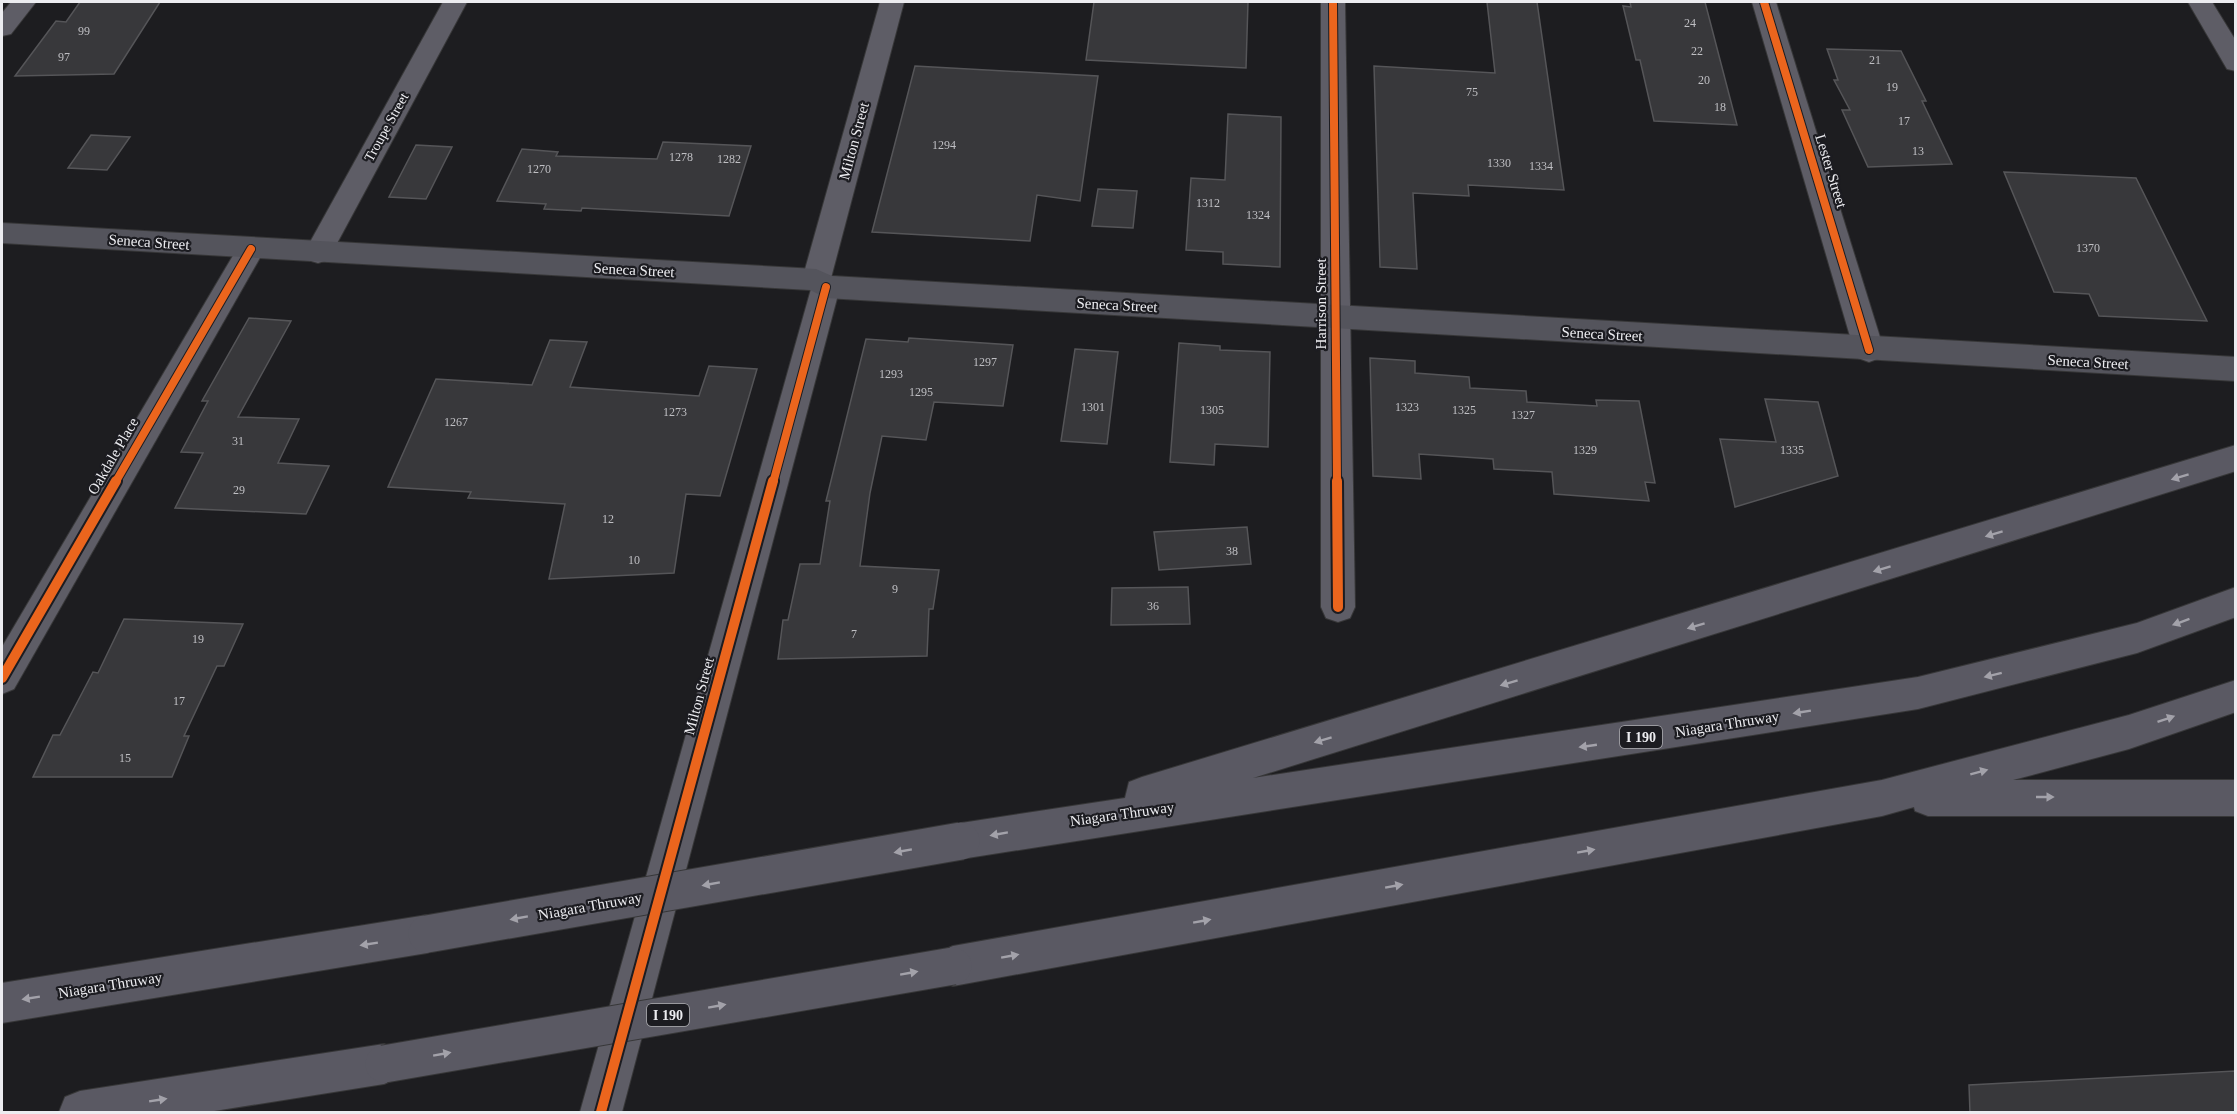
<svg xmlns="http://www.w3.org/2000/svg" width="2237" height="1114" font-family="'Times New Roman',serif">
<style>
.building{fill:#38383b;stroke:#555558;stroke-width:1.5}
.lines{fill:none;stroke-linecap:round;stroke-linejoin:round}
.minor-casing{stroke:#373738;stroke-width:2}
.major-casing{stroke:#373738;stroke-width:2}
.highway-casing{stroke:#373738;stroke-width:2}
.minor{fill:#5e5d66;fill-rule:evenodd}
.major{fill:#54545c;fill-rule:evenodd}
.highway{fill:#5a5963;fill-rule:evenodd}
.highway-bridge-casing{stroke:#373738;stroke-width:39;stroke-linecap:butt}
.highway-bridge{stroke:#5a5963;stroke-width:37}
.cycleway-far1-casing{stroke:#1c1c21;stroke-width:10}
.cycleway-casing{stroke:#1c1c21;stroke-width:14}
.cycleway-far1{stroke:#eb651d;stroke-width:8}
.cycleway{stroke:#eb651d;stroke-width:10}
.oneway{fill:#a3a2aa}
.labels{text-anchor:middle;stroke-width:4.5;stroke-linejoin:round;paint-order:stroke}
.number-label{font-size:12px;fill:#bfbfc3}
.far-street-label{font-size:14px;fill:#ececf0;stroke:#1c1c21}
.shield{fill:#1c1c21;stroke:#aeaeb2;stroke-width:1.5}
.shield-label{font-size:14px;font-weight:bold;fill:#ececf0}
.street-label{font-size:15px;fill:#ececf0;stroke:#1c1c21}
</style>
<rect width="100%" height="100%" fill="#1d1d20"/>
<g class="building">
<polygon points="80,2 160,2 114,74 15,76 56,21 66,22"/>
<polygon points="1094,2 1248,2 1246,68 1086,60"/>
<polygon points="1487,2 1537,2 1564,190 1468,185 1469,196 1413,193 1417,269 1380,267 1374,66 1495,73"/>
<polygon points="1630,2 1705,2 1737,125 1654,121 1640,60 1636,60 1623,6 1631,7"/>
<polygon points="1827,49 1901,51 1926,101 1922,101 1952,164 1868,167 1842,110 1850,110 1834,80 1838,80"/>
<polygon points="915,66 1098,76 1080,201 1037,195 1030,241 872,232"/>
<polygon points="1228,114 1281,117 1280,267 1223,264 1223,252 1186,250 1191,178 1225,180"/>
<polygon points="91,135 130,137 107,170 68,168"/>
<polygon points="663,142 751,146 729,216 582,208 581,211 544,209 546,204 497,201 522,149 558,152 556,156 657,159"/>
<polygon points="416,145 452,147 426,199 389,197"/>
<polygon points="2004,172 2136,178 2207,321 2099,316 2089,294 2054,292"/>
<polygon points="1098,189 1137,191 1133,228 1092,226"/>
<polygon points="249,318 291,321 238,417 299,419 278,463 329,466 306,514 175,508 203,453 181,452 208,401 202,401"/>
<polygon points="909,338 1013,345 1003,406 934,402 926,440 882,436 870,493 860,566 939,570 933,609 929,609 927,656 778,659 783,620 788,620 800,564 820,564 830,501 826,501 866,339 908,342"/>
<polygon points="550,340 587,342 570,387 699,396 709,366 757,369 720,496 686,494 674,573 549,579 565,504 468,498 471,492 388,487 436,379 532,385"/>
<polygon points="1179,343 1220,346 1220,350 1270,352 1268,447 1215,444 1214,465 1170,462"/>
<polygon points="1075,349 1118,352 1107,444 1061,441"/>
<polygon points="1370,358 1415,361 1415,373 1469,377 1470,388 1526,391 1527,402 1597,406 1596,400 1639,401 1655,483 1645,482 1649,501 1554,494 1552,472 1494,469 1493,459 1419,454 1421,479 1373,476"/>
<polygon points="1765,399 1818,402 1838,476 1735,507 1720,439 1776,442"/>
<polygon points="1247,527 1251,564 1159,570 1154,532"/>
<polygon points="1188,587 1190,624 1111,625 1112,588"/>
<polygon points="124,619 243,624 224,666 217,666 184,736 189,736 172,777 33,777 53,735 60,735 93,672 98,673"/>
<polygon points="2235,1071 2235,1113 1970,1113 1969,1085"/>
</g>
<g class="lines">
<defs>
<g id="minor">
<polygon points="11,2 36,2 11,34 2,36 2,13"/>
<polygon points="443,2 467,2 328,260 318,263 308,260 304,253"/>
<polygon points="880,2 904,2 831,278 836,279 840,287 622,1112 580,1112 811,289 806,288 802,280"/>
<polygon points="1321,2 1345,2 1355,607 1350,618 1338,622 1326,618 1321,607"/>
<polygon points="1752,2 1776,2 1884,350 1880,358 1869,362 1858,358 1854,350"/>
<polygon points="2188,2 2212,2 2236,41 2236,71 2227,69"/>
<polygon points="251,239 261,242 265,249 14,689 2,694 2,647 241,242"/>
</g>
<polygon id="major" points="2,223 816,269 832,276 2236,357 2236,381 826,298 810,290 2,243"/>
<g id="highway">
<polygon points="2236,445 2236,471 1253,778 1918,677 2137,623 2236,587 2236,617 2137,653 1918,709 961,859 948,854 942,841 948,828 961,823 1125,798 1129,782 1142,777"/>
<polygon points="2236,680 2236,712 2129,749 2013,780 2236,780 2236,816 1928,816 1915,811 1914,807 1882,816 953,986 939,980 933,966 939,952 953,946 1882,780 2129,715"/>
<polygon points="427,915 441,920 446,934 441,948 427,953 2,1023 2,983"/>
<polygon points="384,1044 398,1050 404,1064 398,1078 384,1084 208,1112 59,1112 65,1097 80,1091"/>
</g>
</defs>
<use href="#minor" class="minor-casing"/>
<use href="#major" class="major-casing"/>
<use href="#highway" class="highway-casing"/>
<use href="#minor" class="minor"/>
<use href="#major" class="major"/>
<use href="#highway" class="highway"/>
<defs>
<g id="highway-bridge">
<polyline points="427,934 961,841"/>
<polyline points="384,1064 953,966"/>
</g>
</defs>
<use href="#highway-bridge" class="highway-bridge-casing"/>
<use href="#highway-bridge" class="highway-bridge"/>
<defs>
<g id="cycleway-far1">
<polyline points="1333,2 1337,483"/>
<polyline points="1764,2 1869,350"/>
<polyline points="115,483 251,249"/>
<polyline points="773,483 826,287"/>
</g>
<g id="cycleway">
<polyline points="1337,481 1338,607"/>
<polyline points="2,678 116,481"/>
<polyline points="601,1112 773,481"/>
</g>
</defs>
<use href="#cycleway-far1" class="cycleway-far1-casing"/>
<use href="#cycleway" class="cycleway-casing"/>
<use href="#cycleway-far1" class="cycleway-far1"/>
<use href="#cycleway" class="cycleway"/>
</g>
<defs><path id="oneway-solid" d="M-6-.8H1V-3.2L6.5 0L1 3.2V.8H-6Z" transform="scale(1.5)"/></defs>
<g class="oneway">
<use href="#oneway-solid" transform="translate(2180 477) rotate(163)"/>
<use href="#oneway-solid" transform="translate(1994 534) rotate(163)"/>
<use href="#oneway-solid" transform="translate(1882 569) rotate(163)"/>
<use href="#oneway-solid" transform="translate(2181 622) rotate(160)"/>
<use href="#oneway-solid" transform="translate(1696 626) rotate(163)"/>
<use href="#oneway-solid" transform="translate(1993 675) rotate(166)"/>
<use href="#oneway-solid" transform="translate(1509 683) rotate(163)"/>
<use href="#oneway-solid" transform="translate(1802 712) rotate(171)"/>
<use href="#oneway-solid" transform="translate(2166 719) rotate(-19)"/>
<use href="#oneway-solid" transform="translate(1323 740) rotate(163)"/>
<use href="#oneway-solid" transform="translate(1588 746) rotate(172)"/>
<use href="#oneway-solid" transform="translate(1979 772) rotate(-15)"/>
<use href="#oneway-solid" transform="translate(2045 797)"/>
<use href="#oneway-solid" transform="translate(999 834) rotate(170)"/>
<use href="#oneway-solid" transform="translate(903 851) rotate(170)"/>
<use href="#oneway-solid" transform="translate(1586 851) rotate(-10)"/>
<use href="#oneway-solid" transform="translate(711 884) rotate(170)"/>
<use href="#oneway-solid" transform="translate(1394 886) rotate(-10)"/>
<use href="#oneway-solid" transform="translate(519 918) rotate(170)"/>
<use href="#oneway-solid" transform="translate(1202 921) rotate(-10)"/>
<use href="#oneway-solid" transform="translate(369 944) rotate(171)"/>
<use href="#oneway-solid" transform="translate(1010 956) rotate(-10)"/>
<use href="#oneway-solid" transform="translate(909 973) rotate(-10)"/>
<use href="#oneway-solid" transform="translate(31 998) rotate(171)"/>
<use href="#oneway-solid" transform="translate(717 1006) rotate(-10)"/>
<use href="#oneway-solid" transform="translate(442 1054) rotate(-10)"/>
<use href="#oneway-solid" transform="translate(158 1100) rotate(-9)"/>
</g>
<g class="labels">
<g class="number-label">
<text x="1690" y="27">24</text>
<text x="84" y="35">99</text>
<text x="1697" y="55">22</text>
<text x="64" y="61">97</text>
<text x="1875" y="64">21</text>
<text x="1704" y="84">20</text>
<text x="1892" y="91">19</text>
<text x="1472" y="96">75</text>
<text x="1720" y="111">18</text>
<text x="1904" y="125">17</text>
<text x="944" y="149">1294</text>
<text x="1918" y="155">13</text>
<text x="681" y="161">1278</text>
<text x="729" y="163">1282</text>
<text x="1499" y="167">1330</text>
<text x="1541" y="170">1334</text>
<text x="539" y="173">1270</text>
<text x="1208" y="207">1312</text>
<text x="1258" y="219">1324</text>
<text x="2088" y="252">1370</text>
<text x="985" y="366">1297</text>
<text x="891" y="378">1293</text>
<text x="921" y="396">1295</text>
<text x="1093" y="411">1301</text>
<text x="1407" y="411">1323</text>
<text x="1212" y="414">1305</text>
<text x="1464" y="414">1325</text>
<text x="675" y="416">1273</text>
<text x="1523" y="419">1327</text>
<text x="456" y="426">1267</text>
<text x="238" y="445">31</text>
<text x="1585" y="454">1329</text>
<text x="1792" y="454">1335</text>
<text x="239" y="494">29</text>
<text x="608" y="523">12</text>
<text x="1232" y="555">38</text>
<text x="634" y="564">10</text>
<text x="895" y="593">9</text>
<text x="1153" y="610">36</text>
<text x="854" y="638">7</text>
<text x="198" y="643">19</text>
<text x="179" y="705">17</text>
<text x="125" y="762">15</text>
</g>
<g class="far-street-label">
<text transform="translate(386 127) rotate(-61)" y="5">Troupe Street</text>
</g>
<g class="shield">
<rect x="1620" y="726" width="42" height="22" rx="4.5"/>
<rect x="647" y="1004" width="42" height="22" rx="4.5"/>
</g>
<g class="shield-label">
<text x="1641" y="742">I 190</text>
<text x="668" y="1020">I 190</text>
</g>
<g class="street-label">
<text transform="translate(854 141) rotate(-75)" y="5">Milton Street</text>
<text transform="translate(1831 171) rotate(73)" y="5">Lester Street</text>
<text transform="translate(149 242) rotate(4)" y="5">Seneca Street</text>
<text transform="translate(634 270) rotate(3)" y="5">Seneca Street</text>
<text transform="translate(1321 304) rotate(-90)" y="5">Harrison Street</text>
<text transform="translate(1117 305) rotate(3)" y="5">Seneca Street</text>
<text transform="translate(1602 334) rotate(3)" y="5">Seneca Street</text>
<text transform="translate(2088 362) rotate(3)" y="5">Seneca Street</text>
<text transform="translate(113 456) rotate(-60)" y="5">Oakdale Place</text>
<text transform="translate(699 696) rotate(-75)" y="5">Milton Street</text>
<text transform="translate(1727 724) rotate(-9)" y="5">Niagara Thruway</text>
<text transform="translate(1122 814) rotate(-8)" y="5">Niagara Thruway</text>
<text transform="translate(590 906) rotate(-10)" y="5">Niagara Thruway</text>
<text transform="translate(110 985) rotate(-9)" y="5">Niagara Thruway</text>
</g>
</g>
<rect width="2237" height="1114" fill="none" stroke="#ececf0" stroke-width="6"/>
</svg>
